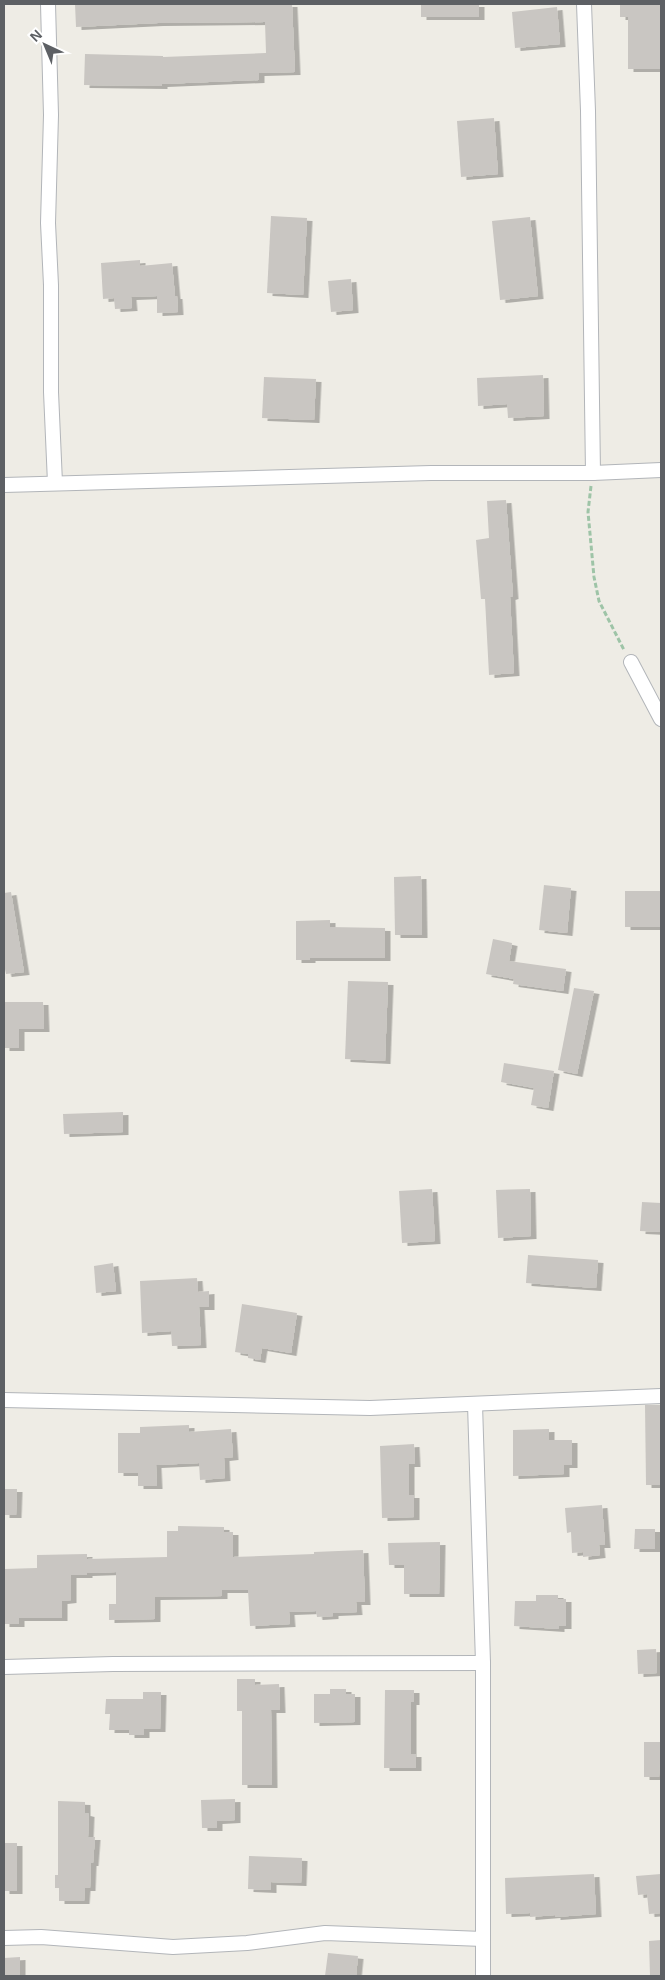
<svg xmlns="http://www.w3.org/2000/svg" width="665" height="1980" font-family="Arial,sans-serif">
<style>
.building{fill:#c9c6c2;filter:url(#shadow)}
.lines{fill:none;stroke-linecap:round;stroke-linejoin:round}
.minor-casing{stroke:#b2b5b9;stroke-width:16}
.path{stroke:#9ec4a7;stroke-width:3;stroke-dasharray:5 2.5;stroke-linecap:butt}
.minor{stroke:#fff;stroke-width:14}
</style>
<defs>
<filter id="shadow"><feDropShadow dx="5.5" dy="3" stdDeviation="0" flood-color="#0004"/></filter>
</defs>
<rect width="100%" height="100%" fill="#eeece5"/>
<g class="building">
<polygon points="75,4 292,4 295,72 259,73 259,80 162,84 162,86 84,85 85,54 163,56 163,57 266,53 265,22 158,23 76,27"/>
<rect x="421" y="4" width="58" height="13"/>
<polygon points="620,4 661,4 661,69 628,69 628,17 620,17"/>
<polygon points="557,7 560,44 515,48 512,12"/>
<polygon points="494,118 498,174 461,177 457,121"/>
<polygon points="271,216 307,218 303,295 267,293"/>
<polygon points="530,217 538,296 500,300 492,221"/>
<polygon points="140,260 140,266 172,263 175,296 177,296 178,312 157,313 157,296 131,297 132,308 115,309 114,298 103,299 101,263"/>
<polygon points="351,279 353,310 331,312 328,281"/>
<polygon points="543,375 544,416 508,418 507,404 478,406 477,378"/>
<polygon points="264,377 316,379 314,420 262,418"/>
<polygon points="506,500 513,596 510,597 514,673 489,675 485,599 481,599 476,540 489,538 487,501"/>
<polygon points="421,876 422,935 395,935 394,877"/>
<polygon points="544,885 571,888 567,933 539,930"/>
<rect x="625" y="891" width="36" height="36"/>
<polygon points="11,892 24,972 6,974 4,964 4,893"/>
<polygon points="330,920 330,927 385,928 385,958 310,958 310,960 296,960 296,921"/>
<polygon points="493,939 512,943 509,961 566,969 563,991 513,984 514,979 486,974"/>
<polygon points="348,981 388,982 385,1061 345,1059"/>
<polygon points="574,988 594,991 577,1074 558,1070"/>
<polygon points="4,1002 43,1002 44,1029 19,1029 19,1048 4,1048"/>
<polygon points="504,1063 554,1071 548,1108 531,1105 534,1088 501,1082"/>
<polygon points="123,1112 123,1132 64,1134 63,1114"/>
<polygon points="432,1189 435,1241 402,1243 399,1191"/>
<polygon points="530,1189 531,1236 498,1238 496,1190"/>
<polygon points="642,1202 661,1203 661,1232 640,1231"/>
<polygon points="528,1255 598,1260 596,1288 526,1283"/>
<polygon points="113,1263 116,1291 96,1293 94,1266"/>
<polygon points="197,1278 198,1292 209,1291 209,1307 199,1307 201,1345 172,1346 171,1331 142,1333 140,1281"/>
<polygon points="242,1304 297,1313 291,1353 262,1348 260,1360 248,1358 248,1354 235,1352"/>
<polygon points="645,1405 661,1405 661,1485 646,1485"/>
<polygon points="189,1425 189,1432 231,1429 233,1457 224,1458 225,1478 200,1480 199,1463 156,1465 157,1486 138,1486 138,1473 118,1473 118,1433 140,1433 140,1427"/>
<polygon points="549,1429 549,1440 572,1440 572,1465 564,1465 564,1474 513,1476 513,1430"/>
<polygon points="414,1444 415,1464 409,1464 409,1495 414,1495 414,1517 382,1518 380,1446"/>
<polygon points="4,1489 17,1489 16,1515 4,1515"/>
<polygon points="602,1505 605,1545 599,1545 600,1555 583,1557 583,1552 572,1553 571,1532 567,1533 565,1508"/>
<polygon points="178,1526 224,1527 224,1532 233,1532 233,1557 314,1554 314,1552 363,1550 365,1602 356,1602 357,1612 333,1613 333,1616 317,1617 316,1611 289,1612 290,1624 250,1626 248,1590 222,1590 222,1596 155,1597 155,1619 109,1620 109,1604 116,1604 116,1572 87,1573 87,1575 71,1575 71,1600 62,1601 62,1618 19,1618 19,1624 4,1624 4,1569 37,1568 37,1555 87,1554 87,1559 167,1557 167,1531 178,1531"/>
<polygon points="635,1529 655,1529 655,1549 634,1549"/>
<polygon points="440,1542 439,1594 404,1594 404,1565 389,1565 388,1543"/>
<polygon points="536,1595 558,1595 558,1599 566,1599 566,1626 559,1626 559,1629 514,1626 515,1601 536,1601"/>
<polygon points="656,1649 657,1673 638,1674 637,1650"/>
<polygon points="237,1679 255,1679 255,1685 279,1684 280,1710 271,1710 272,1785 242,1785 242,1711 237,1711"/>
<polygon points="330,1689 346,1689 346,1694 355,1694 355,1722 314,1723 314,1694 330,1694"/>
<polygon points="385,1690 414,1690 414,1702 411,1702 411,1754 416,1754 416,1768 384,1768"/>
<polygon points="143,1692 161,1692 160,1729 144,1729 144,1735 129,1735 129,1730 109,1730 110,1714 105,1714 106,1699 143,1699"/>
<polygon points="644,1742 661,1742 659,1777 644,1777"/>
<polygon points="235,1799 235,1820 217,1821 217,1828 202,1828 201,1800"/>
<polygon points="58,1801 85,1802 85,1813 89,1814 88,1837 95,1837 93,1863 91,1863 90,1888 85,1888 84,1901 59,1901 59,1888 55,1888 55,1875 58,1875"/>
<rect x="4" y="1843" width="13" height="48"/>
<polygon points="249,1856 302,1858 301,1883 271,1882 271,1890 248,1889"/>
<polygon points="594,1874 596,1914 555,1917 555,1915 530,1917 530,1913 506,1914 505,1878"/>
<polygon points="661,1874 661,1913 649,1914 647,1894 638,1895 636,1876"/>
<polygon points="661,1940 661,1976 650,1976 649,1941"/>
<polygon points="328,1953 358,1956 356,1976 325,1976"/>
<polygon points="20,1957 20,1976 4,1976 4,1958"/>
</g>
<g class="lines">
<defs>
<g id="minor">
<polyline points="48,4 51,115 48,223 51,285 51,392 55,483"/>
<polyline points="584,4 588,111 593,473"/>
<polyline points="4,485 431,473 593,473 661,470"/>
<polyline points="631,662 661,719"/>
<polyline points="4,1400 370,1408 661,1396"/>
<polyline points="475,1404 483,1663 483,1976"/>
<polyline points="4,1667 113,1664 483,1663"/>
<polyline points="4,1938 41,1937 173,1947 247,1943 325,1933 483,1939"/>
</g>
</defs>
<use href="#minor" class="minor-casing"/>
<polyline class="path" points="591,486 588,512 594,577 599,601 624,650"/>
<use href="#minor" class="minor"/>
</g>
<rect width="665" height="1980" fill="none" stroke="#5d6064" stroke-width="10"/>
<g transform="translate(45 45) rotate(316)" stroke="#ffffff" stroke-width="4" paint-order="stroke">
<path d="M0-4L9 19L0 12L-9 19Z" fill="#5d6064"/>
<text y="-8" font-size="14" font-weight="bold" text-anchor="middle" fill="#5d6064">N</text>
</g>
</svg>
